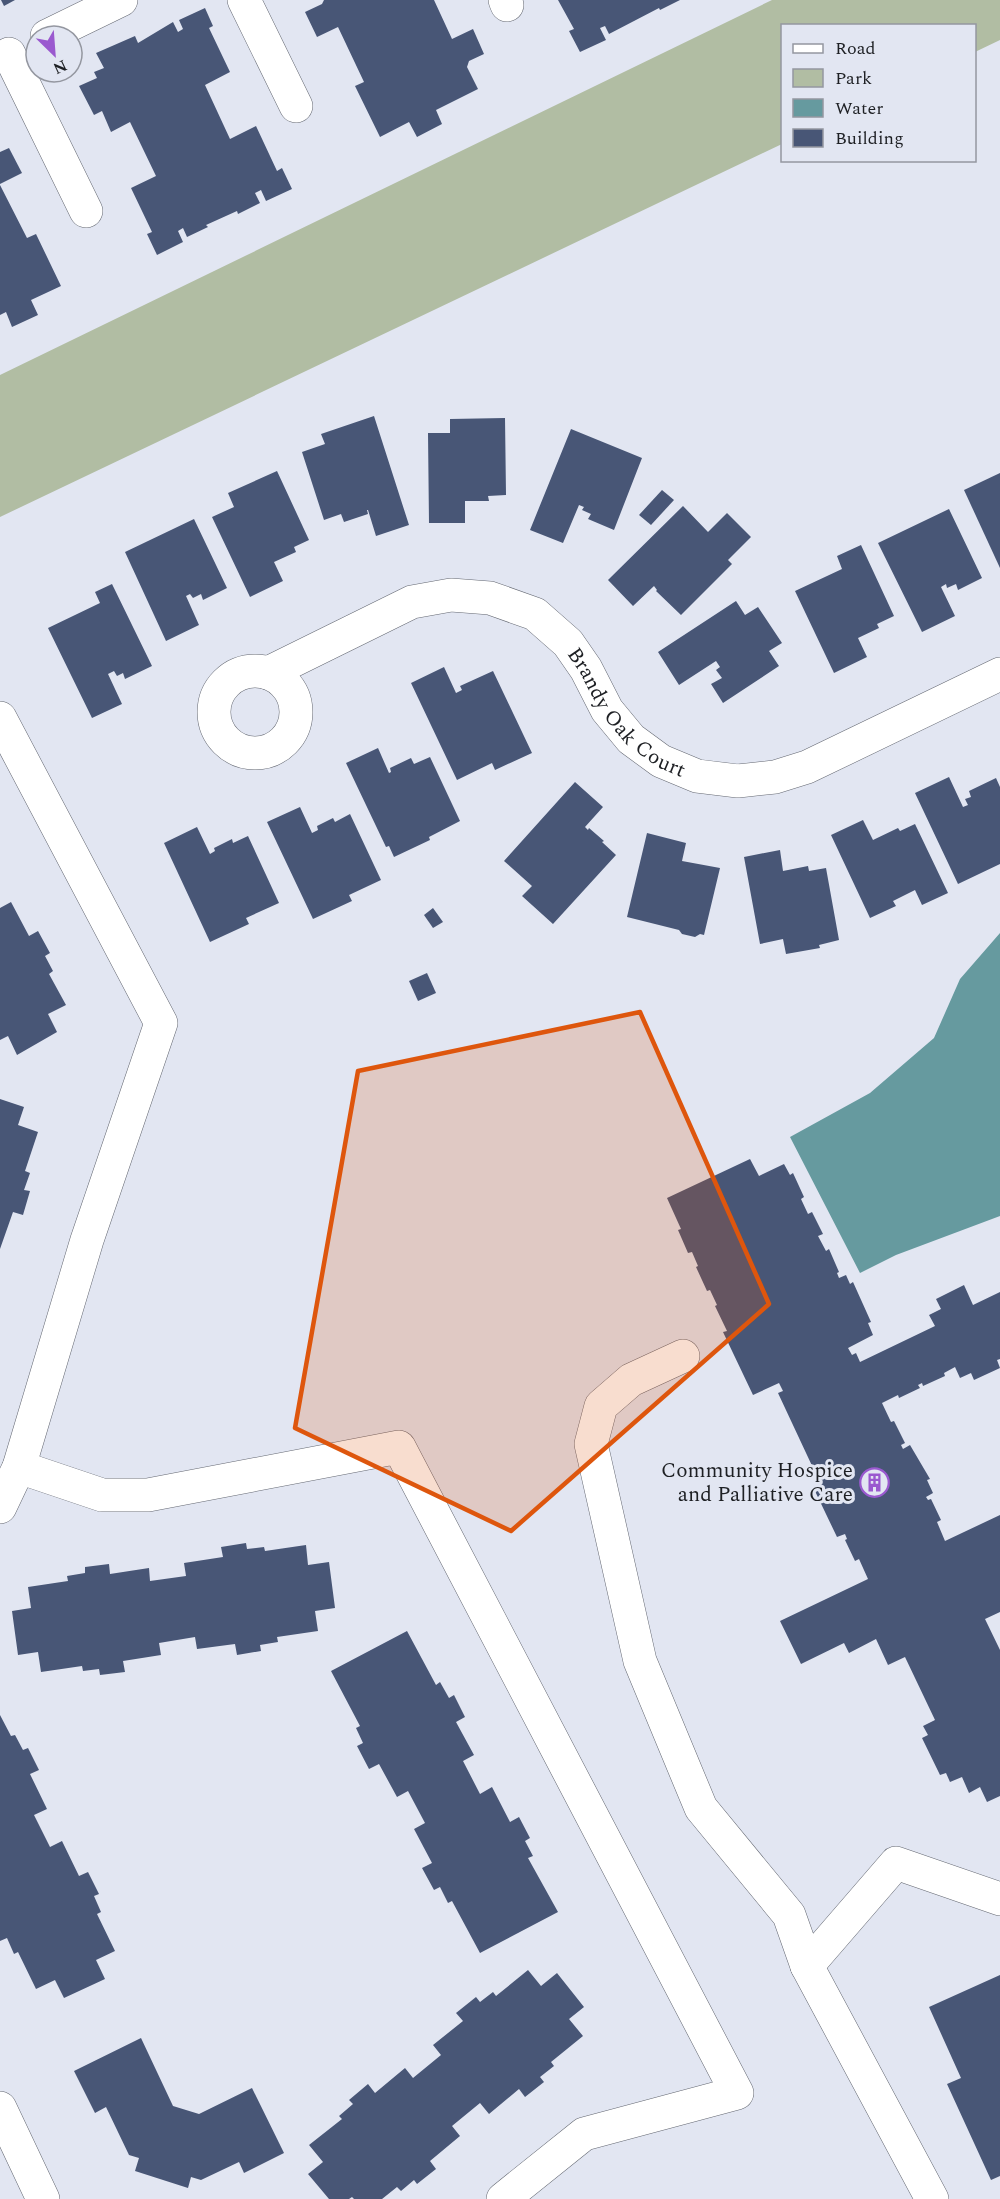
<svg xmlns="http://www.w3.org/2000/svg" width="1000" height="2199" font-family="Spectral,serif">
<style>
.green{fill:#b1bda3}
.water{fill:#669a9f}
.building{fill:#485676}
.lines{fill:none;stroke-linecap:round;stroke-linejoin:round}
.minor-casing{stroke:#646872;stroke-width:34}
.minor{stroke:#fff;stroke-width:33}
.marked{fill:#de560d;fill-opacity:0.2;stroke:#de560d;stroke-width:4.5;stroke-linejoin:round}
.labels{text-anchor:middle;stroke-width:6;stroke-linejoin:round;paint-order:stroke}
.street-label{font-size:21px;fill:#1e2024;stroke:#e2e6f2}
.poi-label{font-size:21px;fill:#1e2024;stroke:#e2e6f2;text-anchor:end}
</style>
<rect width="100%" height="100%" fill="#e2e6f2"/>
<polygon class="green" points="772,0 1000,0 1000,40 975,52 974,26 782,26 782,144 0,517 0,375"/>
<polygon class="water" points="1000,933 1000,1216 896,1255 860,1273 790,1137 870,1093 934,1038 960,979"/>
<g class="building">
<polygon points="1,0 15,0 4,6"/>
<polygon points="324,0 434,0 452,39 473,29 484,54 469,61 467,67 478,89 436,110 442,124 417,137 409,122 380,137 355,86 364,82 338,27 317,37 305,12 322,4"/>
<polygon points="558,0 680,0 660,10 659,8 609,34 605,26 600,28 606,40 580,52 569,31 574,29"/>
<polygon points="205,8 213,26 209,28 230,72 205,85 230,139 256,126 277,171 282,168 292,189 266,201 261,190 255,193 260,203 238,214 237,211 206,225 208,227 187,237 183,228 178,231 183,242 157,255 147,234 152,232 131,188 156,176 130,122 111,132 102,111 94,115 79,86 97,78 94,72 104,68 96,53 135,36 138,43 173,22 178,32 183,29 179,20"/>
<polygon points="9,148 22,173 0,184 0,152"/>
<polygon points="0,185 27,238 36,234 61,286 31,300 38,315 12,327 6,312 0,315"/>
<polygon points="374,416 409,525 376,536 368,510 367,510 368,514 344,522 341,514 324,520 302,452 325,444 321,434"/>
<polygon points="505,418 506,495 488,496 489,501 465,501 465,523 429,523 428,433 450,433 450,419"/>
<polygon points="571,429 642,458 614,530 588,519 591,514 582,510 584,507 579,505 563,543 530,530"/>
<polygon points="277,471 309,540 294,547 296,552 274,562 283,581 250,597 212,517 234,507 228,493"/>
<polygon points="1000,473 1000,568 964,490"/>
<polygon points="662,490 674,500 651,525 639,515"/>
<polygon points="683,506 708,532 727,513 751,537 728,560 732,564 681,615 656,591 657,590 654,586 633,606 608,580"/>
<polygon points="949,509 982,578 958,590 956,584 947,588 946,584 941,587 955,616 922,632 878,543"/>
<polygon points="194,519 227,588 203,600 201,594 193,598 190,594 186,596 199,625 166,641 125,552"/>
<polygon points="861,545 894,616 877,624 879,628 858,638 867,657 834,673 795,591 842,569 837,556"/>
<polygon points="112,584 152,666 125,679 123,673 117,676 114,671 108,674 122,704 92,718 48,628 100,603 95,592"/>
<polygon points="736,601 745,615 758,607 782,643 769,651 779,666 723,703 711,684 722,678 716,670 720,667 716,661 679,685 658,652"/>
<polygon points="444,667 456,693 462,690 460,686 493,671 532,753 495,770 492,763 457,780 411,683"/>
<polygon points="378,748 389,773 391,772 390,768 411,758 414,764 430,757 460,821 429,837 430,840 394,857 389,846 386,847 346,763"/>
<polygon points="949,777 963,807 968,805 965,799 971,797 969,791 996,778 1000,787 1000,864 958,884 915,793"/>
<polygon points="575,782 603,807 585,827 588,830 589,828 604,841 602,842 616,855 553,924 522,896 532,886 504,861"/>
<polygon points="300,807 312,833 318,830 317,826 333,818 335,822 350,814 381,880 349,895 352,901 313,919 267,822"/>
<polygon points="863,820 873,840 898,828 900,831 915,824 948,893 922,905 915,890 893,901 896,906 870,918 831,835"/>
<polygon points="197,827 210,854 215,851 214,848 232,839 233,843 248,836 279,903 246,918 249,924 210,942 164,843"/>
<polygon points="647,833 686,843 682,861 720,868 704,935 700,934 695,937 682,934 679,930 627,917"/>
<polygon points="780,850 783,871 808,866 809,871 826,868 839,940 819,945 820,948 786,954 783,939 760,944 744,857"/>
<polygon points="11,902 29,936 38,931 50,953 45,956 53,971 49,974 66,1005 48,1014 57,1032 17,1055 8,1036 0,1040 0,908"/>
<polygon points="433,908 443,922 433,928 424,915"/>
<polygon points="427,973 436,993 418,1001 409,981"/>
<polygon points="0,1099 24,1107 18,1125 38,1132 25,1171 30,1173 24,1190 30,1191 23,1215 13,1212 0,1249"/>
<polygon points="750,1159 759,1176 784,1164 790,1175 793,1173 804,1197 801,1199 808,1214 812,1212 823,1234 818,1236 826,1251 829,1249 839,1272 837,1273 839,1278 846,1275 850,1284 853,1282 871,1322 868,1323 873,1335 848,1348 852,1355 856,1353 860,1362 935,1326 929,1315 941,1309 936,1299 964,1285 973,1305 1000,1292 1000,1359 997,1360 1000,1368 974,1380 971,1373 960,1378 955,1367 944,1373 945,1376 923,1386 922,1383 918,1385 920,1388 899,1398 898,1395 882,1403 891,1422 894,1421 905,1443 901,1445 903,1449 910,1445 930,1479 927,1480 933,1493 926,1497 928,1500 931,1499 941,1520 937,1522 945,1541 1000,1515 1000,1612 985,1619 1000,1650 1000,1796 987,1802 980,1787 969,1793 962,1777 950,1782 946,1773 940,1775 922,1738 928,1735 923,1726 935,1720 905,1657 888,1665 876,1639 849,1653 844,1643 801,1664 780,1621 868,1579 859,1559 855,1561 845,1540 847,1539 845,1534 837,1537 814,1489 821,1485 778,1393 783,1391 779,1383 753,1395 723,1332 727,1331 715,1306 717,1305 710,1290 707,1291 696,1267 698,1266 692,1252 688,1253 678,1230 681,1229 667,1198"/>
<polygon points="246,1543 247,1549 264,1547 265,1551 306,1545 308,1565 329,1562 335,1608 315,1611 318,1631 277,1637 278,1642 260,1645 261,1651 237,1655 235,1644 197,1649 195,1637 159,1643 161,1655 123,1661 125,1672 100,1675 99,1669 83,1671 82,1666 41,1672 38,1652 18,1655 12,1611 31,1608 28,1587 68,1581 67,1576 85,1573 85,1567 109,1564 110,1574 149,1568 150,1581 186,1576 184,1563 223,1557 221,1547"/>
<polygon points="407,1631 436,1685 440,1682 449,1698 454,1695 465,1717 456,1722 474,1755 463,1761 480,1794 492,1787 510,1822 519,1817 530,1838 525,1841 533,1856 528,1858 558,1912 480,1953 452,1901 448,1903 440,1887 434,1890 422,1868 432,1863 414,1829 425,1823 408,1791 397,1797 379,1764 369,1769 357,1746 363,1743 356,1728 360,1726 331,1671"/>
<polygon points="0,1715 11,1736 15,1735 23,1750 28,1748 39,1770 30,1774 47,1809 34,1815 50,1847 62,1841 79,1876 88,1872 99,1894 94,1896 101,1912 97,1914 115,1951 96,1960 105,1979 64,1998 55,1980 36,1989 18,1952 14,1954 7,1938 0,1941"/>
<polygon points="528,1970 541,1986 557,1973 584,2007 569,2019 583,2036 551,2062 554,2066 540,2077 544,2082 525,2097 519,2089 489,2114 480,2103 452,2126 460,2136 430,2161 436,2169 417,2184 414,2180 401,2191 397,2187 382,2199 354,2199 352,2197 349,2199 329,2199 308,2174 323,2162 309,2145 342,2119 339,2116 353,2104 349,2100 368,2084 375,2093 405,2068 413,2078 441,2055 433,2045 463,2021 456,2013 476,1997 480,2002 493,1992 496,1996"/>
<polygon points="1000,1975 1000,2176 991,2180 947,2084 961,2078 929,2007"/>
<polygon points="141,2038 173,2106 199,2114 252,2088 284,2153 244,2173 239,2162 201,2180 191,2177 188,2188 135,2171 139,2158 129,2155 106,2107 95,2113 74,2071"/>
</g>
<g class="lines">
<defs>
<g id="minor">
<polyline points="244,0 296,106"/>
<polyline points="505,0 507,5"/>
<polyline points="47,36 121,0"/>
<polyline points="9,54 86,211"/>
<circle cx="255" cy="712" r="41"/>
<path id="s1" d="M 268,673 L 412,602 L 451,595 L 490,598 L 535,614 L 568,643 L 586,669 L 607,710 L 631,739 L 661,761 L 697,776 L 738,781 L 775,777 L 807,767 L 1000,674"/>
<polyline points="0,718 161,1023 87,1240 19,1467 0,1507"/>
<polyline points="683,1356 631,1380 601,1406 591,1444 640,1661 686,1772 701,1808 789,1915 807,1966 896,1863 1000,1899"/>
<polyline points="19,1467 102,1495 148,1495 399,1447 737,2093 584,2134 503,2199"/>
<polyline points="807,1966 932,2199"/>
<polyline points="0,2108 43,2199"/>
</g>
</defs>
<use href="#minor" class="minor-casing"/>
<use href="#minor" class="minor"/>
</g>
<path class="marked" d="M 640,1012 L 769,1304 L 511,1531 L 295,1428 L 358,1071 Z"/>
<defs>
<symbol id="building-ring" viewBox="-11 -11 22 22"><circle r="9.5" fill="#e2e6f2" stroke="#9a59cf" stroke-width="1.5"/><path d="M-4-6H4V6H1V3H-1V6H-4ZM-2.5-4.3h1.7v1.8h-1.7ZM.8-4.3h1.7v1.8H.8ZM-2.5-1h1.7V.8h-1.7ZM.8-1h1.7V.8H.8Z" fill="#9a59cf"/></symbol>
</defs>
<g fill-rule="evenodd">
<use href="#building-ring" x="858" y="1466" width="33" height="33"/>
</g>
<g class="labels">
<g class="street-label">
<text dy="7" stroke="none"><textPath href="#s1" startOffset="424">Brandy Oak Court</textPath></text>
</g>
<g class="poi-label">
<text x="853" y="1477">Community Hospice<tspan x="853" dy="24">and Palliative Care</tspan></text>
</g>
</g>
<rect x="781" y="24" width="195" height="138" fill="#e2e6f2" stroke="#9497a0" stroke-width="1.5"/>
<rect x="793" y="44" width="30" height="9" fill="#ffffff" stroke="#9497a0" stroke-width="1.5"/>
<text x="835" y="54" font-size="18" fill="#1e2024">Road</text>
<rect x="793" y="69" width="30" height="18" fill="#b1bda3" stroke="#9497a0" stroke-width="1.5"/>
<text x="835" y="84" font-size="18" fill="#1e2024">Park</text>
<rect x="793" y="99" width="30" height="18" fill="#669a9f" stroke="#9497a0" stroke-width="1.5"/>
<text x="835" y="114" font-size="18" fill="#1e2024">Water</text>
<rect x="793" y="129" width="30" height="18" fill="#485676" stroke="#9497a0" stroke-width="1.5"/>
<text x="835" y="144" font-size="18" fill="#1e2024">Building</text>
<g transform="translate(54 54) rotate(155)"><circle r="28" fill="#e2e6f2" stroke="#9497a0" stroke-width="1.5"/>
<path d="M0-4.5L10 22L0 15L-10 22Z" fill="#9a59cf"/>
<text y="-9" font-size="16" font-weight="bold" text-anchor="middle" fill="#1e2024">N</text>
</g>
</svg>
